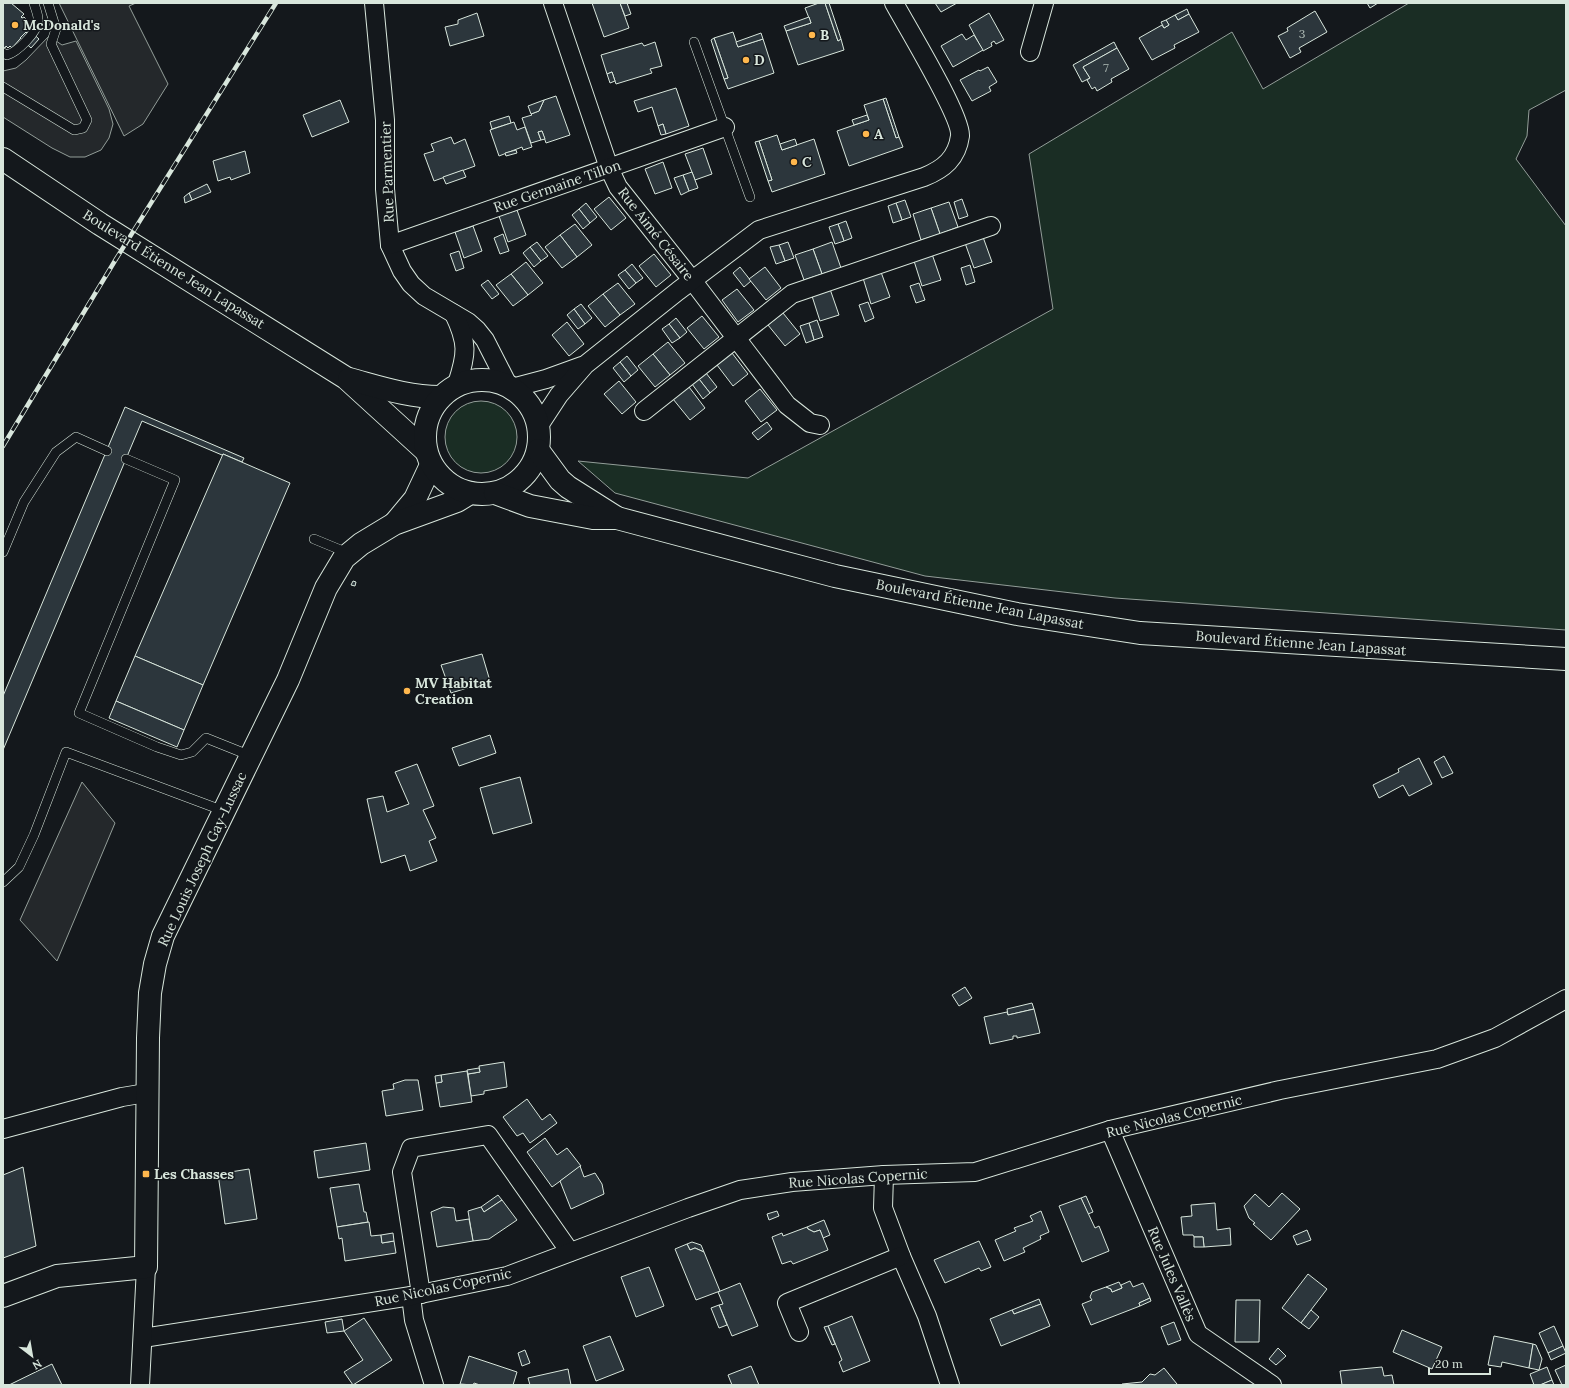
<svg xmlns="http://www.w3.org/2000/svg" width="1569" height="1388" font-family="Lora,serif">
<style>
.green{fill:#1a2d24;stroke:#939e99}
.parking{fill:#24282b;stroke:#939e99}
.building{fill:#2c363c;stroke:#d8e6dc}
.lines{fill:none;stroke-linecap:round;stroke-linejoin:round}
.service-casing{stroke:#d8e6dc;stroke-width:10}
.minor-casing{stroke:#d8e6dc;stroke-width:20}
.tertiary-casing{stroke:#d8e6dc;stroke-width:24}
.primary-casing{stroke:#d8e6dc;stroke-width:24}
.service{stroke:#14181c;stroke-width:9}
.minor{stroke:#14181c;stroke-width:18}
.tertiary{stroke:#14181c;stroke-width:22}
.primary{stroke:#14181c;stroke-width:22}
.rail-casing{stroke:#d8e6dc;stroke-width:4.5}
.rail{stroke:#14181c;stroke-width:3;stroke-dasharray:9;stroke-linecap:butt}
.poi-dot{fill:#ffb74d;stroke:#14181c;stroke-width:1.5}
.labels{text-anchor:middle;stroke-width:3;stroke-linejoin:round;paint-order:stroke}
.number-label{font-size:12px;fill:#adbab4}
.poi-label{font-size:14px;font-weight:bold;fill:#d8e6dc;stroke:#14181c;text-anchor:start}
.street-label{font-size:14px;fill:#d8e6dc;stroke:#14181c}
</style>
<rect width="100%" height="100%" fill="#14181c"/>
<g class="green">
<polygon points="1409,3 1566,3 1566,90 1529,110 1527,136 1516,159 1566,226 1566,630 1115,598 925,576 615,493 578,461 748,478 1053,309 1029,154 1232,32 1263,89"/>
<circle cx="481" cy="437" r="36"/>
</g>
<g class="parking">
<polygon points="59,3 136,3 129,6 168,84 143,124 124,136"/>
<polygon points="49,36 62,45 76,41 109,109 113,124 109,138 101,150 85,157 70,157 52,148 3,117 3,71 16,68 26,60"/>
<polygon points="82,782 115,823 57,961 20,920"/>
</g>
<g class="building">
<polygon points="3,3 11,3 24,14 21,17 22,18 24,17 27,20 28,23 25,26 30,31 28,34 26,32 12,48 10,46 8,48 6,46 5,48 3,47"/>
<polygon points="592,3 620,3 629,28 604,37"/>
<polygon points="620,3 627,3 631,14 625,16"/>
<polygon points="819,3 825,3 838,41 841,39 844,50 798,65 786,31 811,23 805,8"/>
<polygon points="825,3 829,3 841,39 838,41"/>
<polygon points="935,3 957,3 941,12"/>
<polygon points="1367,3 1378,3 1370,8"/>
<polygon points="1187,9 1189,14 1178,20 1175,15"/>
<polygon points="1315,11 1327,32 1299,48 1301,52 1290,58 1278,36 1288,31 1287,28"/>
<polygon points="477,13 484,36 450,46 445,27 458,24 458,20"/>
<polygon points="989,13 1004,40 996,44 994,41 991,43 992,46 983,51 969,25"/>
<polygon points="1189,14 1199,32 1174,45 1175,48 1152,60 1139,38 1162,25 1164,28 1169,25 1166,20 1175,15 1178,20"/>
<polygon points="809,17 811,23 786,31 784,26"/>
<polygon points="1166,20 1169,25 1164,28 1161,22"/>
<polygon points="30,31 39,39 31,48 20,38 26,32 28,34"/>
<polygon points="733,32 738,47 763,39 774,73 728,89 724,79 728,78 714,38"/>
<polygon points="761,33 763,39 738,47 736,42"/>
<polygon points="962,34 966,40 974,35 983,50 953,67 941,46"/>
<polygon points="714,38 728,78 724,79 711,40"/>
<polygon points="655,42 662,66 650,69 652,73 616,84 612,72 607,74 601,55 642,43 644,46"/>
<polygon points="1114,42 1117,48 1083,67 1090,78 1082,82 1073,65"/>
<polygon points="1117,48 1129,69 1111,79 1112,82 1097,91 1095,87 1092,89 1087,80 1090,78 1083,67"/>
<polygon points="988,67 997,82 989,87 991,91 972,101 960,80 979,70 980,71"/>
<polygon points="612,72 615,81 610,83 607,74"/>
<polygon points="676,88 689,126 666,134 663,124 658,126 652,107 638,112 634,101"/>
<polygon points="556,96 570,135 546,143 542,131 538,132 541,140 531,143 522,118 532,115 531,114 539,111 544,100"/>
<polygon points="886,98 899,137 896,138 883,99"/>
<polygon points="883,99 896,138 899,137 903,147 849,166 837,131 869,120 864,105"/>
<polygon points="340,100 349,122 312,137 303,115"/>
<polygon points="544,100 539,111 531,114 528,106"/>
<polygon points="867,115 869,120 854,125 852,120"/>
<polygon points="509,116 511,123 492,129 490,122"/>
<polygon points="514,122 517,130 525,127 532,147 523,150 522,147 499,156 490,130"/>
<polygon points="663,124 666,134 661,135 658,126"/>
<polygon points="542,131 545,139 541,140 538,132"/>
<polygon points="777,135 782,150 814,139 825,174 772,192 768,181 772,180 759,141"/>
<polygon points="451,137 454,144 465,139 475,166 434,181 424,154 434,151 431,144"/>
<polygon points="795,139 797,145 782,150 780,144"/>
<polygon points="759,141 772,180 768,181 755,142"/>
<polygon points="703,148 712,174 695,180 685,154"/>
<polygon points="516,150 517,153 506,156 505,153"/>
<polygon points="245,151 250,173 231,180 230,177 218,181 213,161"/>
<polygon points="663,162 672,188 655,194 645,169"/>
<polygon points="463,170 466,177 446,184 443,177"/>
<polygon points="692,172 698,188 689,191 683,175"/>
<polygon points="683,175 689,191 681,195 674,178"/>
<polygon points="207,184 211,192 192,200 189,193"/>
<polygon points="189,193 192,200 185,203 184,197"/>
<polygon points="609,197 626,218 611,230 594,209"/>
<polygon points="962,199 968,216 959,219 954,202"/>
<polygon points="905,200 911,217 902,220 896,203"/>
<polygon points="949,202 958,227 940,234 931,208"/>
<polygon points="586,203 597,217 590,223 579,209"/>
<polygon points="896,203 902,220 893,223 888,206"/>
<polygon points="931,208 940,234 921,240 913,214"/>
<polygon points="579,209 590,223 583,229 572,215"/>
<polygon points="517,210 526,235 508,242 499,216"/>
<polygon points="846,221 852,238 844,241 838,224"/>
<polygon points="575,224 592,245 577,257 560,235"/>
<polygon points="838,224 844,241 835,244 829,227"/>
<polygon points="473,226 482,251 464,258 455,232"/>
<polygon points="503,234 509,251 500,254 494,238"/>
<polygon points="560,235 577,257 562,268 545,247"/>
<polygon points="983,237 992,262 974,268 965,243"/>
<polygon points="537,242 548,256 541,261 530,247"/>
<polygon points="788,242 794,258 785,261 779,245"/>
<polygon points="832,242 841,268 822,274 813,249"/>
<polygon points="779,245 785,261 776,264 770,247"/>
<polygon points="530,247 541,261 534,267 523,253"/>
<polygon points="813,249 822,274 804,280 795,255"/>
<polygon points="459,251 464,268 456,271 450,254"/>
<polygon points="654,254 671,275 656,287 639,266"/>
<polygon points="932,254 941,280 922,286 914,261"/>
<polygon points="526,262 543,283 528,295 511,274"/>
<polygon points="632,264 643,278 636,283 625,270"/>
<polygon points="970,265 975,282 966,285 961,268"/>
<polygon points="740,267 751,281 744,287 733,273"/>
<polygon points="765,267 781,288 766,300 749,279"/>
<polygon points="625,270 636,283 629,289 618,275"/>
<polygon points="881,272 890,297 871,304 863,278"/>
<polygon points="511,274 528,295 513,306 496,285"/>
<polygon points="488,280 499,294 492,299 481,285"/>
<polygon points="618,283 635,304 620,315 603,294"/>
<polygon points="919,283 925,300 916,303 910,286"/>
<polygon points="737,289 754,310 738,322 722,300"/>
<polygon points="830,289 839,315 820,321 812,296"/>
<polygon points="603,294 620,315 605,327 588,306"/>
<polygon points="868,302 874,318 865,322 859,305"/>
<polygon points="581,304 592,318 585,324 574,309"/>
<polygon points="574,309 585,324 578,329 567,315"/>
<polygon points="783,313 800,334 785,346 768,325"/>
<polygon points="702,316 719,337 704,349 687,328"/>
<polygon points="676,318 687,332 680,338 669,324"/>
<polygon points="817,320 823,337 814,340 809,323"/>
<polygon points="567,322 584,344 569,356 552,335"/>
<polygon points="809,323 814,340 806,343 800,326"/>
<polygon points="669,324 680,338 672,343 662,329"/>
<polygon points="668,342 685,363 670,375 653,354"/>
<polygon points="732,353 748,374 733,386 717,365"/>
<polygon points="653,354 670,375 655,387 638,366"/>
<polygon points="627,356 638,370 631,376 620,362"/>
<polygon points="620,362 631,376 624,382 613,368"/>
<polygon points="706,373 717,387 710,393 699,379"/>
<polygon points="699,379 710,393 703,399 692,384"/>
<polygon points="619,381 636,402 622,414 604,394"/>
<polygon points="689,387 705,408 690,420 673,399"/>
<polygon points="760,389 777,410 761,422 745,401"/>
<polygon points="125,407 244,458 242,462 223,454 222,455 142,421 3,750 3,696"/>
<polygon points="767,422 772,429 758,440 752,433"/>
<polygon points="223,454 290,483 203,685 135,656"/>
<polygon points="353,581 356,582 355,586 351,585"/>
<polygon points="482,654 490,681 451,693 441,665"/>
<polygon points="135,656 203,685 184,730 116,701"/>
<polygon points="116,701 184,730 177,747 109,718"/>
<polygon points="490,735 496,753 459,766 452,748"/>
<polygon points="1444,756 1453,773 1442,778 1434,762"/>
<polygon points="1419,758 1432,784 1409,796 1403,785 1379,798 1373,785 1399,772 1398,769"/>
<polygon points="417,764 434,806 423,810 436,838 429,841 437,861 410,871 405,855 381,863 367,799 383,796 387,812 409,804 395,772"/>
<polygon points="520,777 532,823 493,834 480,788"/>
<polygon points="965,987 972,998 959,1006 952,995"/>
<polygon points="1032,1003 1034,1009 1008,1015 1007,1009"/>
<polygon points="1034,1009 1040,1033 1017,1038 1017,1036 1013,1036 1013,1039 990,1044 984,1017 1007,1012 1008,1015"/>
<polygon points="504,1062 507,1087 484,1091 484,1094 471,1096 468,1074 480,1072 479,1066"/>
<polygon points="479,1068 480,1072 468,1074 467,1070"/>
<polygon points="467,1071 472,1102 440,1107 436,1083 442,1082 441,1075"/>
<polygon points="441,1075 442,1082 436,1083 435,1076"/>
<polygon points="405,1080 418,1080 423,1110 386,1116 382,1091 394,1089 393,1084"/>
<polygon points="527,1099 542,1120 550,1114 557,1123 530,1143 523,1133 517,1136 503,1117"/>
<polygon points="545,1138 557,1155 567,1148 581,1166 552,1187 527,1152"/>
<polygon points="366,1143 370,1170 318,1178 314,1151"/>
<polygon points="580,1166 584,1177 595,1173 602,1184 604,1194 571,1209 560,1181"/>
<polygon points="23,1167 36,1246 3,1258 3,1175"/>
<polygon points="249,1169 257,1219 225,1224 218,1174"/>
<polygon points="359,1184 364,1212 366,1212 368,1222 337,1227 330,1188"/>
<polygon points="1282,1193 1300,1209 1271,1240 1253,1224 1255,1223 1249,1218 1244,1206 1255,1194 1269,1207"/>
<polygon points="498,1195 502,1200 484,1212 481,1207"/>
<polygon points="1086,1196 1093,1212 1088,1214 1081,1198"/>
<polygon points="1081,1198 1095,1228 1099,1226 1109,1251 1082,1262 1059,1206"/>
<polygon points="502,1200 517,1220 489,1239 473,1241 468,1211 481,1207 484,1212"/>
<polygon points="1215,1203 1217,1230 1230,1228 1231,1245 1204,1247 1203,1237 1194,1237 1193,1235 1183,1235 1181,1217 1192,1216 1191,1205"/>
<polygon points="443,1207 454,1208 456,1221 469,1219 473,1241 437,1247 431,1212"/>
<polygon points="777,1211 779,1216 769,1220 767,1214"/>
<polygon points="1041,1211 1049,1232 1040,1236 1041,1239 1023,1248 1025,1252 1004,1261 995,1240 1016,1231 1014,1228 1033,1221 1030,1216"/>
<polygon points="824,1220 830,1235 823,1238 820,1230 814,1232 808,1229 807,1227"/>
<polygon points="369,1222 371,1236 381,1235 382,1243 394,1241 396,1253 345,1261 342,1238 339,1239 337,1227"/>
<polygon points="807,1227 808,1229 814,1232 820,1230 828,1250 793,1264 791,1261 782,1264 772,1237 782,1233 783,1236"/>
<polygon points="1307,1230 1311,1240 1297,1245 1293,1236"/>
<polygon points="393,1233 394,1241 382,1243 381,1235"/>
<polygon points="1194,1237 1203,1237 1204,1247 1194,1247"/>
<polygon points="979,1241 991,1267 981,1271 979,1268 945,1283 934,1260"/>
<polygon points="692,1242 701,1245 704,1252 695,1248 690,1250 687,1244"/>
<polygon points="687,1244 690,1250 695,1248 704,1252 720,1291 696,1300 675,1249"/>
<polygon points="649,1267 664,1306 636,1317 621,1277"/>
<polygon points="1308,1274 1327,1289 1301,1323 1282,1308"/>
<polygon points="1130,1281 1133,1287 1143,1283 1150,1298 1139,1303 1140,1306 1091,1325 1082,1304 1092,1300 1090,1297 1092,1292 1106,1287 1111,1289 1112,1292 1122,1288 1121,1285"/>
<polygon points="1119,1282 1122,1288 1112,1292 1111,1289 1106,1287"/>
<polygon points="740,1283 758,1326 732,1336 719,1305 723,1304 718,1292"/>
<polygon points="1150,1298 1151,1301 1140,1306 1139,1303"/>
<polygon points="1039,1299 1041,1304 1014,1314 1012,1310"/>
<polygon points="1236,1300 1260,1300 1259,1342 1235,1342"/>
<polygon points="1041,1304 1050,1326 1001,1346 990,1319 1012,1310 1014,1314"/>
<polygon points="719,1305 727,1325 719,1328 711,1308"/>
<polygon points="1311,1310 1319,1317 1309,1329 1301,1323"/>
<polygon points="852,1316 870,1361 843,1372 839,1362 842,1360 828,1326"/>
<polygon points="364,1318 392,1360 353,1385 344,1372 363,1360 344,1331"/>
<polygon points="342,1319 344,1331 327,1333 325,1322"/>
<polygon points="1174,1322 1181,1340 1168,1345 1161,1327"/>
<polygon points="828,1326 835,1344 832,1345 824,1327"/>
<polygon points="1554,1326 1563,1346 1548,1353 1539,1333"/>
<polygon points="1402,1330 1442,1347 1432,1369 1393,1352"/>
<polygon points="610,1336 624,1370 596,1381 583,1346"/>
<polygon points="1494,1336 1533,1344 1529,1368 1502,1362 1501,1367 1488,1365"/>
<polygon points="1533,1344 1536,1345 1542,1359 1539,1370 1529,1368"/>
<polygon points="1563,1346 1566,1353 1551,1360 1548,1353"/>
<polygon points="1278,1348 1286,1356 1276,1365 1269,1359"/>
<polygon points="525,1350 530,1363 522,1366 518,1353"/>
<polygon points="469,1356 517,1372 513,1385 480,1385 474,1383 473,1385 460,1384"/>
<polygon points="52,1364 62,1385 9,1385"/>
<polygon points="1566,1365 1566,1385 1562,1385 1555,1370"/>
<polygon points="751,1366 759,1385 732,1385 728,1375"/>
<polygon points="1382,1367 1384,1376 1392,1375 1394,1385 1342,1385 1340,1371"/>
<polygon points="1547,1367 1552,1380 1540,1385 1534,1385 1530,1374"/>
<polygon points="1164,1368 1177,1384 1175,1385 1122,1385 1122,1384 1142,1382 1150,1374 1155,1375"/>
<polygon points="568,1369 571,1385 530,1385 528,1378"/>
<polygon points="1552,1380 1554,1385 1540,1385"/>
</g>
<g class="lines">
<defs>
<g id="service">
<polyline points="694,42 750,197"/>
<path d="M 3,53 L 7,55 C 17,52 37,33 38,21 C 39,16 35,8 34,3"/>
<polyline points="3,87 74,130 83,128 87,120 51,44 56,29 48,3"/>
<polyline points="126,459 175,480 79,713 157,747 181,755 192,752 206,738 251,756"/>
<polyline points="314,539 348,553"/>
<polyline points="3,552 24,502 56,452 76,437 107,451"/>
<polyline points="3,882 19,867 34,835 66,752 224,811"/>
</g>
<g id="minor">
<polyline points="374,3 385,120 385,189 390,245 402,271 411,284 424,296 468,322 477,330 485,340 508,385"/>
<polyline points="553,3 609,168 618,187 692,280 787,405 810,423 820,425"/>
<polyline points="1030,52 1044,3"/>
<polyline points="390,245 725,127"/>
<path d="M 454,314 C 468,343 467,354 457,384"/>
<polyline points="512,388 546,379 582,366"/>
<polyline points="644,411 792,294 991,226"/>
<path d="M 538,427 L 559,395 L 585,365 L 678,291 L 759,230 L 924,177 C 944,169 957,158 960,136 C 962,117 906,25 894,3"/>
<polyline points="3,1129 122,1097 146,1093"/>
<polyline points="1110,1130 1198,1334 1272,1385"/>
<polyline points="884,1175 883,1208 901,1256 927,1316 950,1385"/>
<polyline points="421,1294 402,1172 411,1148 488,1135 570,1252"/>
<polyline points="411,1296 414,1320 434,1385"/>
<polyline points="799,1332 787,1303 901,1256"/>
<polyline points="143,1338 411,1296 507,1276 688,1208 740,1190 792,1182 884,1175 975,1172 1110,1130 1280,1090 1437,1059 1495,1038 1566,999"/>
<polyline points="140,1385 146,1267"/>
</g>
<g id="tertiary">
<polyline points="395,523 415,499 431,465"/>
<polyline points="3,1296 57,1276 146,1267 148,1038 150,993 155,964 163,936 288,680 326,588 344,558 361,544 394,524 457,501 470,493"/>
</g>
<g id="primary">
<polyline points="3,159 100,224 346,378 426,451"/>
<path d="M 349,379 C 379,387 408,397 440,397"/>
<circle cx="482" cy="437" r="57"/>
<polyline points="538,450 560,480 568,487 617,518"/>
<polyline points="495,493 530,506 593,518 617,518 835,576 1017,614 1140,633 1566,659"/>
</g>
</defs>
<use href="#service" class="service-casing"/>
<use href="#minor" class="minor-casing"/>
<use href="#tertiary" class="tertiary-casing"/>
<use href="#primary" class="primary-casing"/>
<use href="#service" class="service"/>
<use href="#minor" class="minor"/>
<use href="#tertiary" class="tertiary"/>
<use href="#primary" class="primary"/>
<defs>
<polyline id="rail" points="3,446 116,259 276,3"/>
</defs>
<use href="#rail" class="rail-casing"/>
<use href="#rail" class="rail"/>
</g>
<g class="poi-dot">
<circle cx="15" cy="25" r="4"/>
<circle cx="812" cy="35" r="4"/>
<circle cx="746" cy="60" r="4"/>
<circle cx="866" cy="134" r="4"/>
<circle cx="794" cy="162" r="4"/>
<circle cx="407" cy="691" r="4"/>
<rect x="142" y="1170" width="8" height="8" rx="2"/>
</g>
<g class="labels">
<g class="number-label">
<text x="1302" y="38">3</text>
<text x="1106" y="72">7</text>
</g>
<g class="poi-label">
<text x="23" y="30">McDonald's</text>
<text x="820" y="40">B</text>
<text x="754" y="65">D</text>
<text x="874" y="139">A</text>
<text x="802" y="167">C</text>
<text x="415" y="688">MV Habitat<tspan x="415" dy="16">Creation</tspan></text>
<text x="154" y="1179">Les Chasses</text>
</g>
<g class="street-label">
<text transform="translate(387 172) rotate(-92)" y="5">Rue Parmentier</text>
<text transform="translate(557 186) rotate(-19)" y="5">Rue Germaine Tillon</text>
<text transform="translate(656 234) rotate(52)" y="5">Rue Aimé Césaire</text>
<text transform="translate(174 269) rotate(32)" y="5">Boulevard Étienne Jean Lapassat</text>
<text transform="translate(980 604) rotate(11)" y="5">Boulevard Étienne Jean Lapassat</text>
<text transform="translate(1301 643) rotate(4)" y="5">Boulevard Étienne Jean Lapassat</text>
<text transform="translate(202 859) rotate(-65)" y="5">Rue Louis Joseph Gay-Lussac</text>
<text transform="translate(1174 1116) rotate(-14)" y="5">Rue Nicolas Copernic</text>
<text transform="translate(858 1178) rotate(-4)" y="5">Rue Nicolas Copernic</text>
<text transform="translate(1172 1274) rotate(67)" y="5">Rue Jules Vallès</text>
<text transform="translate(443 1287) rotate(-12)" y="5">Rue Nicolas Copernic</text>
</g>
</g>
<rect width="1569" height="1388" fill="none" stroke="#d8e6dc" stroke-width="8"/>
<g transform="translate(32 1356) rotate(149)" stroke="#14181c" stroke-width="3" paint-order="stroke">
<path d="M0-3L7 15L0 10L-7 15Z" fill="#d8e6dc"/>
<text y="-6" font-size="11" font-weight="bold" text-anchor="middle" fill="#d8e6dc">N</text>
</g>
<path d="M1429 1368v6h61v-6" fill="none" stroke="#d8e6dc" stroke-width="2"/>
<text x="1435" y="1368" font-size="12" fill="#d8e6dc" stroke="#14181c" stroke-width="3" paint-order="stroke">20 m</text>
</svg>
